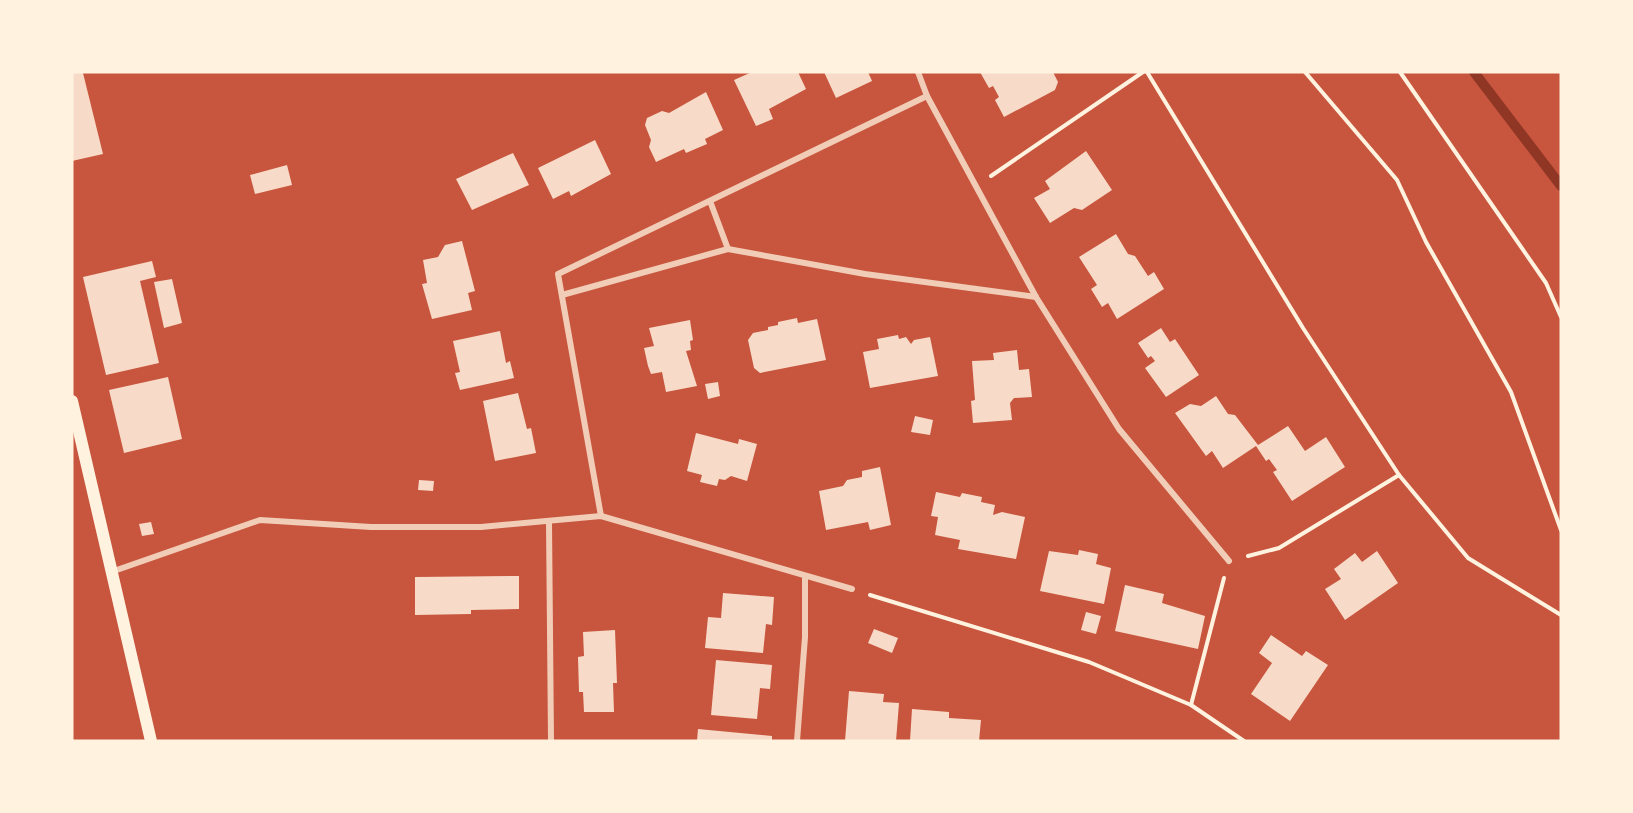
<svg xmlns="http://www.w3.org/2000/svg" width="1633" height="813" font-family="Helvetica,sans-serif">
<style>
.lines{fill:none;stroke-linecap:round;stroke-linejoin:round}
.stream{stroke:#8f3625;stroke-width:10}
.building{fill:#f7dbc8}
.path{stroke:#fff3e0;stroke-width:4}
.minor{stroke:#f1ccb7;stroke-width:6}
.secondary{stroke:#fff3e0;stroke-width:12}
</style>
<rect width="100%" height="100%" fill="#c8553d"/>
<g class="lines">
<polyline class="stream" points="1474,72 1561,186"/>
</g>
<g class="building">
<polygon points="72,72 83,73 103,154 72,161"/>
<polygon points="752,72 798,72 806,89 769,109 773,119 756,126 734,80"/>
<polygon points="824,72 868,72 872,81 836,98"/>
<polygon points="980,72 1053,72 1058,82 1055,90 1004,117 995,100 999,97 993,86 989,88"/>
<polygon points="706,92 723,130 705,139 707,144 686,153 684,149 656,162 649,147 651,140 645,125 647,118 662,111 669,113"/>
<polygon points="595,140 611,174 571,196 569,191 553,199 538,168"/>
<polygon points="1086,151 1112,190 1082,210 1074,208 1050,223 1034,198 1050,189 1045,181"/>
<polygon points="513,153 529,185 472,210 456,179"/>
<polygon points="287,165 292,185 255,194 250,175"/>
<polygon points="1116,234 1128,254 1135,256 1148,276 1154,272 1164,289 1117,319 1108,303 1102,307 1091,289 1097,285 1079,257"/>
<polygon points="462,241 475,291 468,293 472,310 432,319 422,284 427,283 423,260 438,257 445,245"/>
<polygon points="152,261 156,277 140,281 159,363 106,375 83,277"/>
<polygon points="172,279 182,323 164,328 154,282"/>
<polygon points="797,318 798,323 817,319 826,360 760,373 754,368 748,340 753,333 768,330 768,327 778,325 778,322"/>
<polygon points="690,320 693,340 690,341 691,350 686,351 697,386 666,392 662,372 651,374 648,366 644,348 654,346 649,328"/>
<polygon points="1161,328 1170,342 1175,339 1199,375 1166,397 1145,368 1155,361 1151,356 1148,358 1138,343"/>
<polygon points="500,331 506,363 510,361 514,378 460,390 455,373 460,372 453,341"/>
<polygon points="898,335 899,339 906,337 911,344 914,340 930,337 938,376 870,388 863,352 879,349 877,339"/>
<polygon points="1017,350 1019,370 1029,369 1032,397 1014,398 1010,403 1012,420 973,423 971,401 975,400 972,361 994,360 993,353"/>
<polygon points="168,377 182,439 124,453 109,390"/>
<polygon points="718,382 720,396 708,399 705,384"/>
<polygon points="518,393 527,429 531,428 536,453 495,461 483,401"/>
<polygon points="1216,396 1228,414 1235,415 1258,445 1288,426 1305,451 1326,437 1345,467 1292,501 1273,472 1277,470 1269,459 1266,461 1256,446 1223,468 1212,451 1206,456 1175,413 1190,404 1201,406"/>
<polygon points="915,416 933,420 930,435 911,432"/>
<polygon points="696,433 738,444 739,439 757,444 747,481 731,476 725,480 719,479 717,486 700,482 702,475 687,471"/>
<polygon points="880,467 891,525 870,530 868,522 826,530 819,491 843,486 847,480 862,477 862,471"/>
<polygon points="419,480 434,481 433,491 418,490"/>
<polygon points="936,492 960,497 962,493 982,497 981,502 995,505 993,515 1002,512 1025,517 1016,559 958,549 960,540 935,535 938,517 931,516"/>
<polygon points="151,522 154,534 142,536 139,524"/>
<polygon points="1079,550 1098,554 1096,564 1111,568 1104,604 1040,591 1049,551 1078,555"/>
<polygon points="1377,551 1398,583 1345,620 1325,589 1341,579 1334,569 1355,553 1362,562"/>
<polygon points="519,576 519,609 471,610 471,614 415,615 415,577"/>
<polygon points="1125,585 1164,594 1162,603 1205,616 1198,649 1115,631"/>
<polygon points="723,593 774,597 772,625 766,624 763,653 705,648 708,617 721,618"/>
<polygon points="1086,612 1101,616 1096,634 1081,630"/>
<polygon points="874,629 898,638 892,653 868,643"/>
<polygon points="615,630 617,683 613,683 614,712 584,712 583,692 579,692 578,657 584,656 583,632"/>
<polygon points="1271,635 1302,656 1306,651 1328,665 1290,721 1251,694 1272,663 1259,653"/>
<polygon points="716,660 772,665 770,689 760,688 757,719 711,715"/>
<polygon points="849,691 884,694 883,702 899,703 896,741 845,741"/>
<polygon points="912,709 949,712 949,718 981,720 979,741 910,741"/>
<polygon points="698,729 772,736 772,741 697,741"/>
</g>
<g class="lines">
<g class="path">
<polyline points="1147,72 1303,328 1399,475 1468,558 1561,615"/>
<polyline points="1305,72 1397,180 1426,242 1511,392 1561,530"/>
<polyline points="1400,72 1546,283 1561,317"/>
<polyline points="991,176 1143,72"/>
<polyline points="1248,556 1279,548 1399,475"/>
<polyline points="870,595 1089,662 1191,705 1244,741"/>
<polyline points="1191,705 1224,578"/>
</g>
<g class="minor">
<polyline points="918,72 927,96 1036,297 1119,429 1229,561"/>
<polyline points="710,201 728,249"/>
<polyline points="562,295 728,249 865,274 1036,297"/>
<polyline points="601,516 558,274 927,96"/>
<polyline points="549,522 551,741"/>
<polyline points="111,572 260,520 371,527 481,527 601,516 852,589"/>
<polyline points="797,741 805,637 805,576"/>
</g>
<polyline class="secondary" points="72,401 151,741"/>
</g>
<rect width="1633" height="813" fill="none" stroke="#fff3e0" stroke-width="147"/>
</svg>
